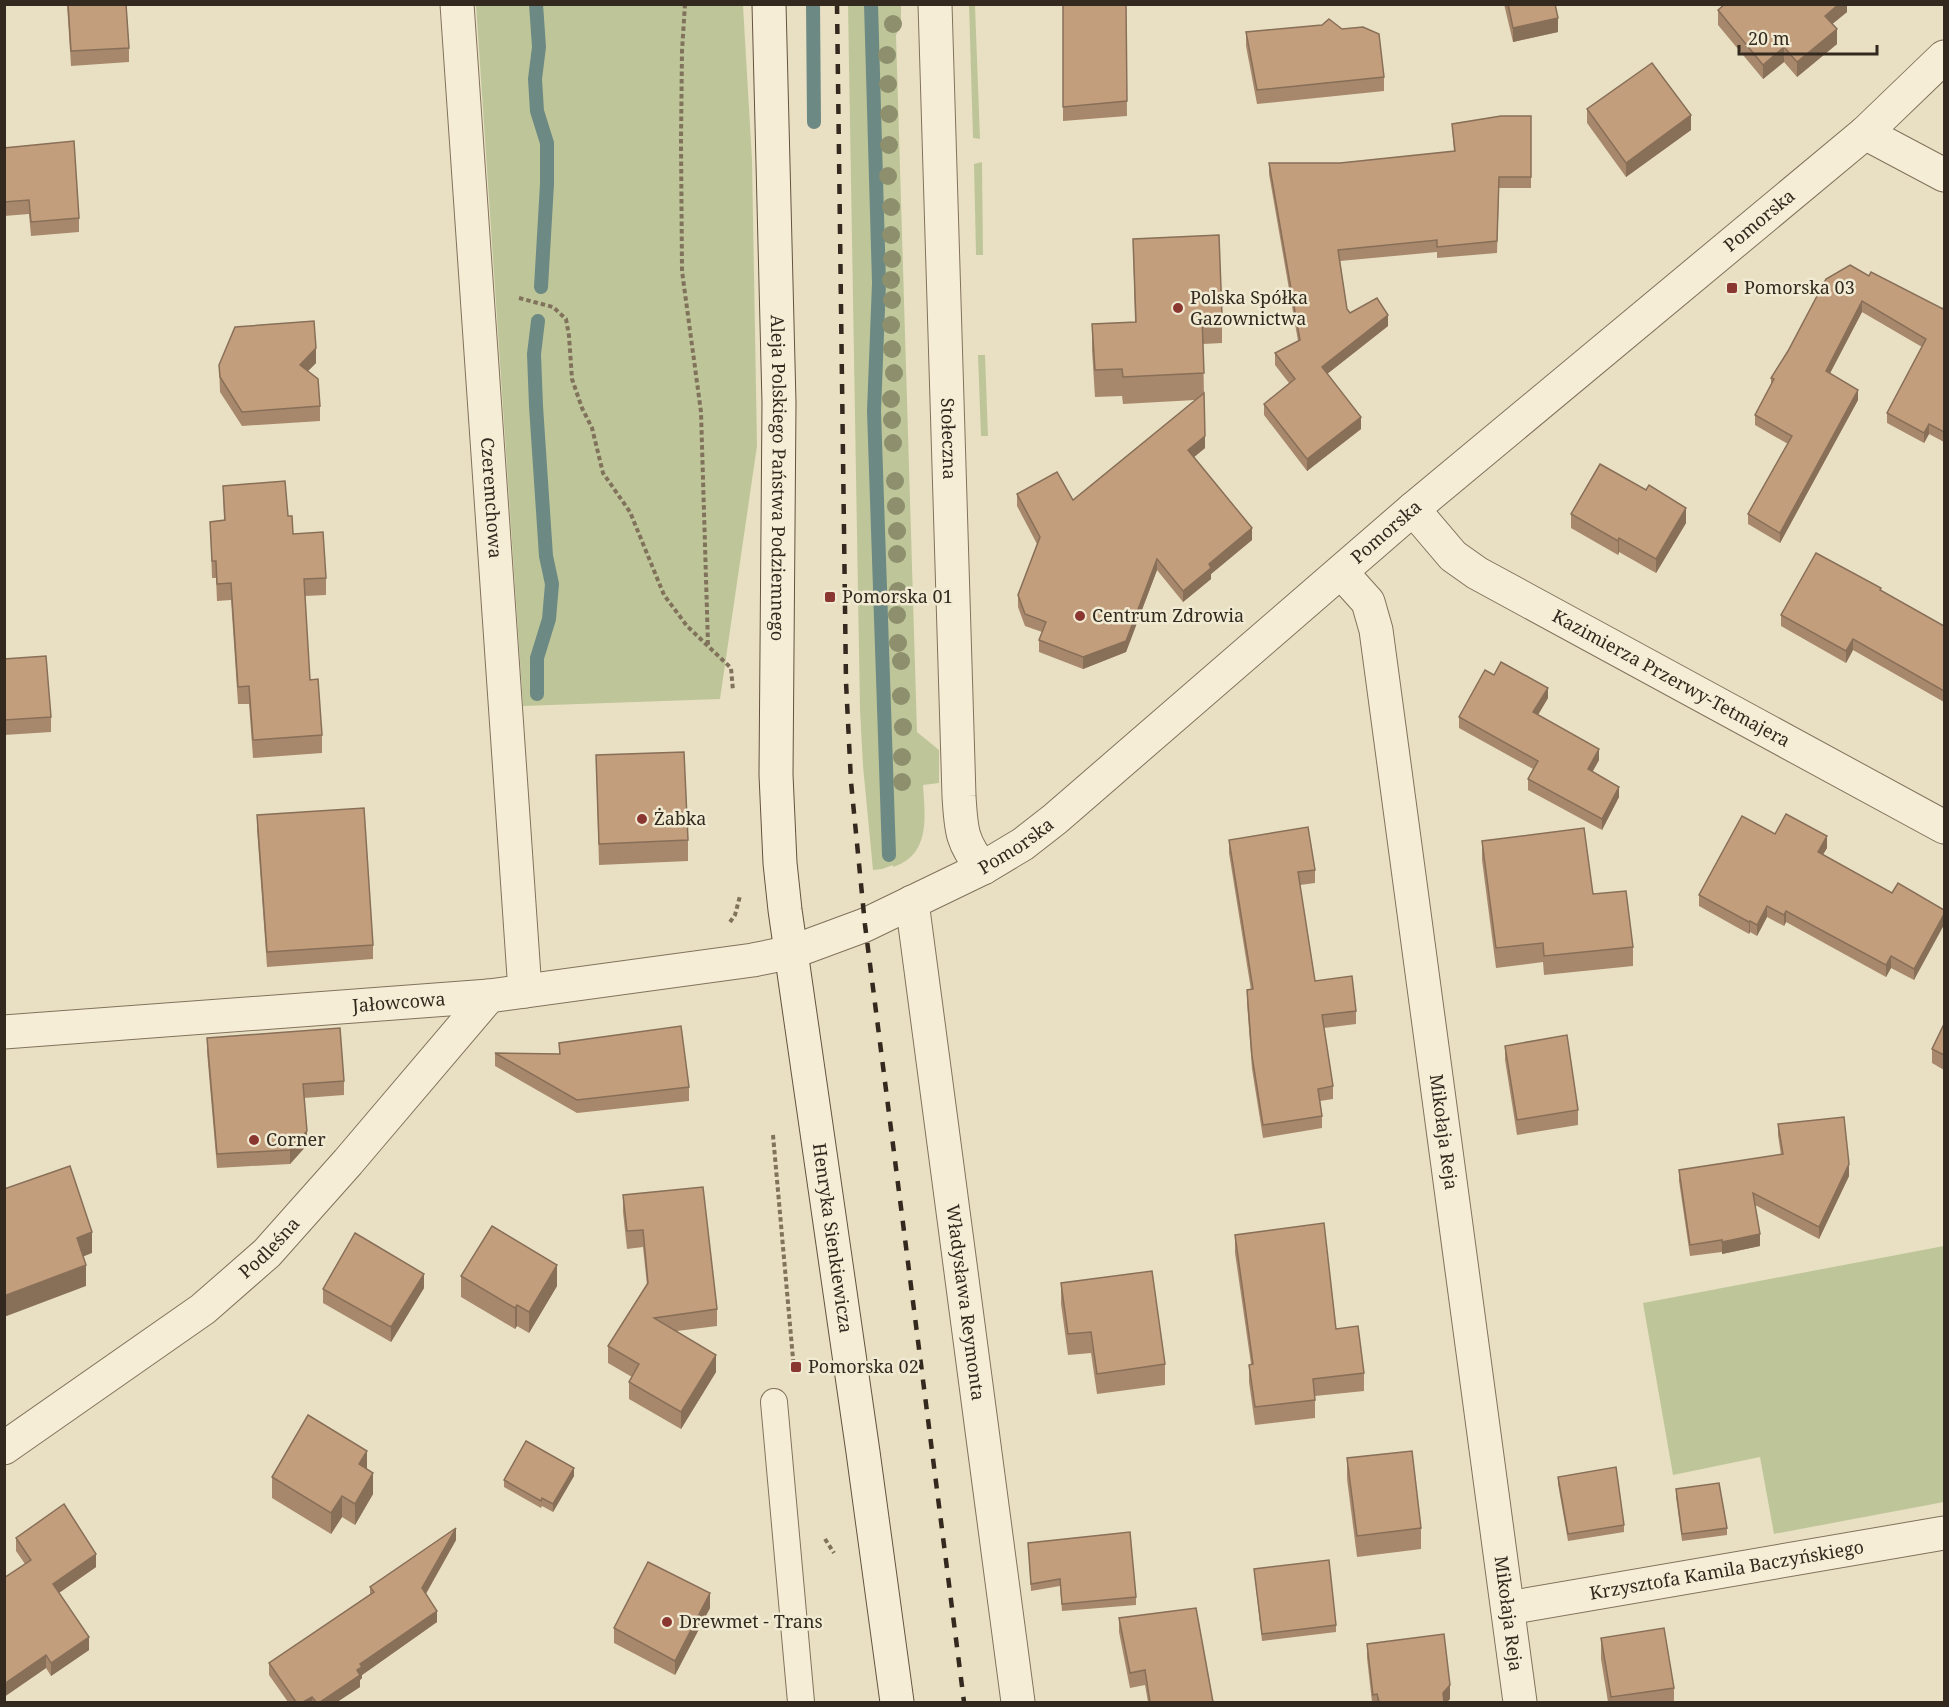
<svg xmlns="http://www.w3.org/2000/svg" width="1949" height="1707" font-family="'Noto Serif',serif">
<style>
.green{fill:#bec699}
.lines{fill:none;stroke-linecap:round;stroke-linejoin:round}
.stream{stroke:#6d8984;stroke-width:14}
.lane-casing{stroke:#81725c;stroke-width:28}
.street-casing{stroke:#81725c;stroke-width:35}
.secondary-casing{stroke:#63533f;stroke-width:35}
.path{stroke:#81725c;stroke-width:4;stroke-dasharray:4.5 3;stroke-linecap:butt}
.lane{stroke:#f5edd6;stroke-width:26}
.street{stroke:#f5edd6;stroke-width:33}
.secondary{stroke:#f5edd6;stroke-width:33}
.rail{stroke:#33291e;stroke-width:4.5;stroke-dasharray:10 10;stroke-linecap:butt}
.tree{fill:#8d8f6d}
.wall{fill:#a8886c}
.shaded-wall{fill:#886f58}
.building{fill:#c39e7d;stroke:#886f58;stroke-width:1.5}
.poi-dot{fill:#8a3732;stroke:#f1ead2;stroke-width:2}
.labels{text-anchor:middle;stroke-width:5;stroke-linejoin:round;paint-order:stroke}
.street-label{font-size:18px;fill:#33291e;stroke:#f1ead2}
.poi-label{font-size:18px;fill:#33291e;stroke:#f1ead2;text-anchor:start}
</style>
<rect width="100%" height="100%" fill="#e9e0c3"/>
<g class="green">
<polygon points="476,5 743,5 752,160 757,446 720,699 523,706"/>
<path d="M 848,5 L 901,5 L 901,24 L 896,35 L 917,732 L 939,750 L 939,783 L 923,785 C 925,816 931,855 893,867 L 893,865 L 882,869 L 873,870 L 863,766 L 860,710 Z"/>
<polygon points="969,5 975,5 980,139 973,138"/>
<polygon points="982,162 983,255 976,255 974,164"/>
<polygon points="978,355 985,355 988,436 981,436"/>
<polygon points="1944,1246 1944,1502 1774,1534 1760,1457 1673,1475 1643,1303"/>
</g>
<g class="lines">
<g class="stream">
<polyline points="536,4 539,47 535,79 537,111 547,143 547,184 541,287"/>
<polyline points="813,4 814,122"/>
<polyline points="871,4 879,283 874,411 889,855"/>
<polyline points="537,694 537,658 549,619 552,584 546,556 536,406 534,354 538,321"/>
</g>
<defs>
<polyline id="lane" points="774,1402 801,1702"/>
<g id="street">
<path id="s1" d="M 457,4 L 525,991"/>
<path id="s2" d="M 935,4 L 959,796 C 961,828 961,843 983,868"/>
<polyline points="1865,133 1944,175"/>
<path id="s3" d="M 1413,509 L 1453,556 L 1477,573 L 1944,827"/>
<path id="s4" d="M 1341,572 L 1368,602 L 1376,630 L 1520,1702"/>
<path id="s5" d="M 912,902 L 1018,1702"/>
<path id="s6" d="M 4,1032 L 489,996 L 753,960 L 792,952 L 865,925 L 983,868 L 1023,844 L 1055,819 L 1413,509 L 1865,133 L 1944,57"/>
<path id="s7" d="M 4,1448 L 203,1309 L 267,1253 L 348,1162 L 489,996"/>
<path id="s8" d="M 1508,1608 L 1944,1533"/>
</g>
<g id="secondary">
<path id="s9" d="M 769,4 L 779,403 L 776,775 L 780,863 L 785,910 L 863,1452 L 897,1702"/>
</g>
</defs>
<use href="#lane" class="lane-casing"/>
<use href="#street" class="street-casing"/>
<use href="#secondary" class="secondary-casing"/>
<g class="path">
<polyline points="685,4 682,51 681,141 682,271 701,412 708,645"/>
<polyline points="519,298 553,307 566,319 569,336 572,379 582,408 592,428 603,473 630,512 664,595 687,626 731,668 733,691"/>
<polyline points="730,922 735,915 740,896"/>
<polyline points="773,1135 794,1370"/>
<polyline points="825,1539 834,1553"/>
</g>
<use href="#lane" class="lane"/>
<use href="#street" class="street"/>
<use href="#secondary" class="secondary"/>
<polyline class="rail" points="837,4 846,682 851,782 865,925 964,1702"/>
</g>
<g class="tree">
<circle cx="893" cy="24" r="9"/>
<circle cx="887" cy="55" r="9"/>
<circle cx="888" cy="84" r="9"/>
<circle cx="889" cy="114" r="9"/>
<circle cx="889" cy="145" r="9"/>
<circle cx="888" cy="176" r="9"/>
<circle cx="891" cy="207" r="9"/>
<circle cx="891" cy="235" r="9"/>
<circle cx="892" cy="259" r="9"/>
<circle cx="891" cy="280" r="9"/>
<circle cx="892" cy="300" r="9"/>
<circle cx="891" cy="325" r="9"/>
<circle cx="892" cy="349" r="9"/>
<circle cx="894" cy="373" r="9"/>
<circle cx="891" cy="399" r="9"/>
<circle cx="892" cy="420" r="9"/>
<circle cx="893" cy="443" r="9"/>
<circle cx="895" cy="481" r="9"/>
<circle cx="896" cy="506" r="9"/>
<circle cx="897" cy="531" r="9"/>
<circle cx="897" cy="554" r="9"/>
<circle cx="898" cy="591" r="9"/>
<circle cx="897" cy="615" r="9"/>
<circle cx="898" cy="643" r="9"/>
<circle cx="901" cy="661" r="9"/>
<circle cx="901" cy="696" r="9"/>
<circle cx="903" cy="727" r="9"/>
<circle cx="902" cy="757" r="9"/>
<circle cx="902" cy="782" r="9"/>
</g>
<g class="wall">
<polygon points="67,4 126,4 129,48 129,62 71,66"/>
<polygon points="1063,4 1126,4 1127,116 1063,121"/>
<polygon points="1504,4 1555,4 1558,32 1513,42"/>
<polygon points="1847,4 1847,12 1832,24 1837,44 1797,77 1784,62 1763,79 1718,25 1718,10"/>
<polygon points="1322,25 1384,77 1384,91 1257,104 1246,46 1246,32"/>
<polygon points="1587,109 1691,130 1626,177 1587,123"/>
<polygon points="1531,116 1531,188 1499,188 1497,253 1437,258 1437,252 1340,261 1347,309 1350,313 1388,326 1327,374 1361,429 1307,471 1264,415 1264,404 1289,383 1275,365 1275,353 1298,341 1269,174 1269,163 1340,163 1454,152 1452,124"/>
<polygon points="4,148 79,218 79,232 31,236 29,214 4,216"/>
<polygon points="1133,239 1222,316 1222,343 1203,344 1205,448 1194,457 1252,540 1211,574 1211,579 1183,602 1157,570 1126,652 1083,669 1039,652 1039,640 1042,632 1025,626 1018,607 1018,595 1037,544 1017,506 1017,494 1073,500 1195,400 1123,404 1122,396 1095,397 1092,350 1092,324 1135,322"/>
<polygon points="1869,276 1943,309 1944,306 1944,442 1929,434 1924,443 1887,423 1887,413 1922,347 1862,312 1830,373 1858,400 1780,543 1748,524 1748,514 1788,444 1755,425 1755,415 1771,384 1771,378"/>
<polygon points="316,363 308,371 320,406 320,421 242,426 220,392 219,365"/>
<polygon points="223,486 288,516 293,534 326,578 326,595 305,596 310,680 322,735 322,753 253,758 249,704 238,704 231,600 217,601 216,578 212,578 210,522 224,520"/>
<polygon points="1571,514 1686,523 1656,573 1619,552 1618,555 1571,528"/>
<polygon points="1881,590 1944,626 1944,702 1853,650 1846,663 1781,626 1781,615"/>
<polygon points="4,659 51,717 51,732 4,735"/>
<polygon points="1494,675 1548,698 1538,715 1599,760 1592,772 1619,797 1602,830 1528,790 1528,779 1533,769 1459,728 1459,717"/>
<polygon points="596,755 688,840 688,861 599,865"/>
<polygon points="257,815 373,945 373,959 267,967 257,829"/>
<polygon points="1775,834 1827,848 1823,854 1892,893 1944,910 1914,980 1891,968 1886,977 1786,922 1784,926 1767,917 1757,936 1750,932 1749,934 1699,906 1699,895"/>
<polygon points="1229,840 1315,870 1315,883 1300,885 1315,981 1356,1011 1356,1024 1324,1028 1333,1086 1333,1099 1320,1101 1322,1116 1322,1128 1263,1138 1252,1069 1247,1003 1247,990 1251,990 1229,853"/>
<polygon points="1482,841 1593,894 1633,947 1633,966 1544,975 1543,962 1496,968 1482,860"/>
<polygon points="1944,1024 1944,1070 1932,1063 1932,1049"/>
<polygon points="207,1038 344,1081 344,1095 304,1098 307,1145 290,1164 217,1168 207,1052"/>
<polygon points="559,1043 689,1087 689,1101 577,1113 495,1066 495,1053 559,1054"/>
<polygon points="1505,1046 1578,1110 1578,1125 1517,1135 1505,1060"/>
<polygon points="1778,1124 1849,1176 1819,1239 1755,1205 1760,1246 1722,1254 1722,1252 1690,1256 1679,1181 1679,1170 1781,1155 1778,1135"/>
<polygon points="623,1195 717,1309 717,1326 677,1331 716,1372 681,1429 629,1399 629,1382 632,1377 608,1363 608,1346 647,1285 643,1247 627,1249 623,1212"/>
<polygon points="1235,1235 1336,1329 1364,1373 1364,1391 1315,1396 1315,1418 1255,1425 1249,1382 1249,1365 1251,1364 1235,1253"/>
<polygon points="461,1276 557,1286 529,1333 517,1326 515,1329 461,1297"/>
<polygon points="1061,1283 1165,1364 1165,1385 1097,1394 1091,1353 1068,1355 1061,1304"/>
<polygon points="424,1288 391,1342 323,1303 323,1289"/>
<polygon points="1347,1458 1421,1528 1421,1549 1357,1557 1347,1479"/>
<polygon points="367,1469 373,1494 355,1525 342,1517 331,1534 272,1498 272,1477"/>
<polygon points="574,1476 553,1512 542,1506 541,1508 504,1487 504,1480"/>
<polygon points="1558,1477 1624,1525 1624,1532 1568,1541 1558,1484"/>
<polygon points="1676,1489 1727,1528 1727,1535 1682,1541 1676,1497"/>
<polygon points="16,1538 96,1567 59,1593 89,1650 51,1676 46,1668 4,1697 4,1578 25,1564 16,1551"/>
<polygon points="456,1540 426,1594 437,1622 362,1675 362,1678 360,1680 360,1687 337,1702 288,1702 269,1675 269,1663 370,1594 370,1587"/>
<polygon points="1028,1543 1136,1597 1136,1605 1062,1611 1060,1586 1031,1591"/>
<polygon points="1254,1569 1336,1625 1336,1632 1262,1641"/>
<polygon points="710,1608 675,1675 614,1643 614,1628"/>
<polygon points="1119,1618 1213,1702 1148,1702 1145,1685 1130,1688 1119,1632"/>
<polygon points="1601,1638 1674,1688 1674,1702 1608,1702 1601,1659"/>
<polygon points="1367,1644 1450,1699 1447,1702 1372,1702 1367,1658"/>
</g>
<g class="shaded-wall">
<polygon points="1839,4 1847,4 1847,12 1825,30 1825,16"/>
<polygon points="1558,18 1558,32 1513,42 1513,28"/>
<polygon points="1837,29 1837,44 1797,77 1797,62"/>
<polygon points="1784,47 1784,62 1763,79 1763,65"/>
<polygon points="1691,115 1691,130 1626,177 1626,163"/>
<polygon points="1862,301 1862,312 1826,381 1826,371"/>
<polygon points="1388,315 1388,326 1322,378 1322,367"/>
<polygon points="316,348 316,363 300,379 300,365"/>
<polygon points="1858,390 1858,400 1780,543 1780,533"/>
<polygon points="1361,417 1361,429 1307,471 1307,459"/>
<polygon points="1929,424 1929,434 1924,443 1924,433"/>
<polygon points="1205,436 1205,448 1188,462 1188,450"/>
<polygon points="1686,508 1686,523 1656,573 1656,559"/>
<polygon points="1252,528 1252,540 1211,574 1211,579 1183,602 1183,591 1209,564"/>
<polygon points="1619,538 1619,552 1618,555 1618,541"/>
<polygon points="1157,559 1157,570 1126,652 1083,669 1083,657"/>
<polygon points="1853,639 1853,650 1846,663 1846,651"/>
<polygon points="1548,688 1548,698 1533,723 1533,712"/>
<polygon points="1599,749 1599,760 1588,780 1588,769"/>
<polygon points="1619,787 1619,797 1602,830 1602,819"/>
<polygon points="1827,836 1827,848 1818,863 1818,852"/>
<polygon points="1767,906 1767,917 1757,936 1757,925"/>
<polygon points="1786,911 1786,922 1784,926 1784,915"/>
<polygon points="1944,914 1944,925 1914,980 1914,969"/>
<polygon points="1750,921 1750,932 1749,934 1749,922"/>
<polygon points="1891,956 1891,968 1886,977 1886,965"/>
<polygon points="307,1131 307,1145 290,1164 290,1150"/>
<polygon points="1849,1164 1849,1176 1819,1239 1819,1227"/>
<polygon points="92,1232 92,1253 77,1259 77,1238"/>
<polygon points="1760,1234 1760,1246 1722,1254 1722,1242"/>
<polygon points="86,1265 86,1286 4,1317 4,1296"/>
<polygon points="557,1265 557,1286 529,1333 529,1312"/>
<polygon points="424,1274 424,1288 391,1342 391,1327"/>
<polygon points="517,1305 517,1326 515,1329 515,1308"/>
<polygon points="716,1355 716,1372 681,1429 681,1412"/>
<polygon points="367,1451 367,1472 359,1464"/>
<polygon points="574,1468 574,1476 553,1512 553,1504"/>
<polygon points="373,1473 373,1494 355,1525 355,1504"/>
<polygon points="342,1496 342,1517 331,1534 331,1513"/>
<polygon points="456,1528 456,1540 422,1600 422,1588"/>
<polygon points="96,1554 96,1567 53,1597 53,1584"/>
<polygon points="710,1593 710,1608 675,1675 675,1661"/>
<polygon points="437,1611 437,1622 362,1675 362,1678 360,1680 360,1687 337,1702 320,1702 357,1670 360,1664"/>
<polygon points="89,1637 89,1650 51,1676 51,1663"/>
<polygon points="46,1655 46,1668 4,1697 4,1684"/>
<polygon points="1450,1685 1450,1699 1447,1702 1443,1702 1443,1693"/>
<polygon points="312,1697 312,1702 303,1702"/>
</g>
<g class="building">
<polygon points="68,4 126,4 129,48 71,51"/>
<polygon points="1063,4 1126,4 1127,101 1063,107"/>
<polygon points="1508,4 1555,4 1558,18 1513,28"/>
<polygon points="1725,4 1839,4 1825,16 1837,29 1797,62 1784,47 1763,65 1718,10"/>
<polygon points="1329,19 1342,29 1363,27 1379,34 1384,77 1257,90 1246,32 1322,25"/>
<polygon points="1652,63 1691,115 1626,163 1587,109"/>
<polygon points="1501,116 1531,116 1531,177 1499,177 1497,241 1437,247 1437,240 1338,250 1347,309 1350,313 1377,298 1388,315 1322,367 1361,417 1307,459 1264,404 1295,379 1275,353 1300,340 1269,163 1340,163 1455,151 1452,124"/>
<polygon points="74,141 79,218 31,222 29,200 4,202 4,148"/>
<polygon points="1219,235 1222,316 1202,317 1204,373 1123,377 1122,369 1095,370 1092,324 1136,322 1133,239"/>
<polygon points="1850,265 1869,276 1871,272 1943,309 1944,306 1944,432 1929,424 1924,433 1887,413 1926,339 1862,301 1826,371 1858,390 1780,533 1748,514 1792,436 1755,415 1774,379 1771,378 1788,351 1826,279"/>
<polygon points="314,321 316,348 300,365 318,379 320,406 242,412 220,377 219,365 235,327"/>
<polygon points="1204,393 1205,436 1188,450 1252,528 1209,564 1211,568 1183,591 1157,559 1126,641 1083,657 1039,640 1046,622 1025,614 1018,595 1040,537 1017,494 1057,472 1073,500"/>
<polygon points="1600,464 1646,490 1649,485 1686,508 1656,559 1619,538 1618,541 1571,514"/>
<polygon points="285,481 288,516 292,516 293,534 323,532 326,578 304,579 310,680 318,679 322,735 253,740 249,686 238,687 231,583 217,584 216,561 212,561 210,522 225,520 223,486"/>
<polygon points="1816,553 1881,588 1880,590 1944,626 1944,691 1853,639 1846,651 1781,615"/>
<polygon points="46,656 51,717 4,720 4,659"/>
<polygon points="1501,662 1548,688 1533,712 1599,749 1588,769 1619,787 1602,819 1528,779 1538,761 1459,717 1485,670 1494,675"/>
<polygon points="684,752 688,840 599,844 596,755"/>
<polygon points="364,808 373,945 267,952 257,815"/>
<polygon points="1786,814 1827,836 1818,852 1892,893 1898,883 1944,910 1944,914 1914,969 1891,956 1886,965 1786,911 1784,915 1767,906 1757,925 1750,921 1749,922 1699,895 1742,816 1775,834"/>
<polygon points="1308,827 1315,870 1298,872 1315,981 1352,976 1356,1011 1322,1015 1333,1086 1318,1089 1322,1116 1263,1125 1252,1056 1247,990 1253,989 1229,840"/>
<polygon points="1584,828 1593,894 1626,891 1633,947 1544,956 1543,943 1496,948 1482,841"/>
<polygon points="1944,1024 1944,1055 1932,1049"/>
<polygon points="681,1026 689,1087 577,1100 495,1053 560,1054 559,1043"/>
<polygon points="340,1028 344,1081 303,1084 307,1131 290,1150 217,1154 207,1038"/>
<polygon points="1567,1035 1578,1110 1517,1120 1505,1046"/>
<polygon points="1844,1117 1849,1164 1819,1227 1753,1193 1760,1234 1722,1242 1722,1240 1690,1245 1679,1170 1783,1154 1778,1124"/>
<polygon points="70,1166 92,1232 77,1238 86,1265 4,1296 4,1189"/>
<polygon points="703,1187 717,1309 654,1318 716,1355 681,1412 629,1382 639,1364 608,1346 648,1283 643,1230 627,1231 623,1195"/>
<polygon points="1324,1223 1336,1329 1358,1326 1364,1373 1313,1379 1315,1400 1255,1407 1249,1365 1253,1364 1235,1235"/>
<polygon points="492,1226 557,1265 529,1312 517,1305 515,1308 461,1276"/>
<polygon points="355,1233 424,1274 391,1327 323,1289"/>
<polygon points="1152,1271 1165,1364 1097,1374 1091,1332 1068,1334 1061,1283"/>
<polygon points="308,1415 367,1451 359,1464 373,1473 355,1504 342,1496 331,1513 272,1477"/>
<polygon points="526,1441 574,1468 553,1504 542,1498 541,1501 504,1480"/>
<polygon points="1412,1451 1421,1528 1357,1536 1347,1458"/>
<polygon points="1616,1467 1624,1525 1568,1534 1558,1477"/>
<polygon points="1719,1483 1727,1528 1682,1534 1676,1489"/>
<polygon points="64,1504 96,1554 53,1584 89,1637 51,1663 46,1655 4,1684 4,1578 31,1560 16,1538"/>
<polygon points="456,1528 422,1588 437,1611 360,1664 362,1667 357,1670 360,1675 320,1702 316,1702 312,1697 303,1702 296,1702 269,1663 374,1592 370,1587"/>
<polygon points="1130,1532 1136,1597 1062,1604 1060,1579 1031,1584 1028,1543"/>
<polygon points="1329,1560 1336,1625 1262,1634 1254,1569"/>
<polygon points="648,1562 710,1593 675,1661 614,1628"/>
<polygon points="1196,1608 1213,1702 1150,1702 1145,1670 1130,1673 1119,1618"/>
<polygon points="1664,1628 1674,1688 1611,1697 1601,1638"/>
<polygon points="1444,1634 1450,1685 1443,1693 1444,1702 1379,1702 1377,1694 1373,1695 1367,1644"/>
</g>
<g class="poi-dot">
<rect x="1726" y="282" width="12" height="12" rx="3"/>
<circle cx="1178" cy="308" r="6"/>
<rect x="824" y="591" width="12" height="12" rx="3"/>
<circle cx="1080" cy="616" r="6"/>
<circle cx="642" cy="819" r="6"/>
<circle cx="254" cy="1140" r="6"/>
<rect x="790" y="1361" width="12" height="12" rx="3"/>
<circle cx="667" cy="1622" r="6"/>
</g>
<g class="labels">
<g class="street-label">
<text dy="6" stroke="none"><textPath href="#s6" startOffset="2013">Pomorska</textPath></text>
<text dy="6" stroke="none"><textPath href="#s2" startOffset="435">Stołeczna</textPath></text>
<text dy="6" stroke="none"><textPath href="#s9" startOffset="474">Aleja Polskiego Państwa Podziemnego</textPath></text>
<text dy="6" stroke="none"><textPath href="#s1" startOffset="495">Czeremchowa</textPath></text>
<text dy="6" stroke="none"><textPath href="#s6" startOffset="1527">Pomorska</textPath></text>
<text dy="6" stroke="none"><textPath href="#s3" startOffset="312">Kazimierza Przerwy-Tetmajera</textPath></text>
<text dy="6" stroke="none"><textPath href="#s6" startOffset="1041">Pomorska</textPath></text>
<text dy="6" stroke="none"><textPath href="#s6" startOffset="396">Jałowcowa</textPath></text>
<text dy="6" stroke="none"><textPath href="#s4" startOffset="576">Mikołaja Reja</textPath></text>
<text dy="6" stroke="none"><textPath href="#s9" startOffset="1238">Henryka Sienkiewicza</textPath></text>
<text dy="6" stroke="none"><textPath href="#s7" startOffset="333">Podleśna</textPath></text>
<text dy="6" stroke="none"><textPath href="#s5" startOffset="404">Władysława Reymonta</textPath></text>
<text dy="6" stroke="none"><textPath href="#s8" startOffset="222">Krzysztofa Kamila Baczyńskiego</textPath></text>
<text dy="6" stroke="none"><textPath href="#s4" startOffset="1062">Mikołaja Reja</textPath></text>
</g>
<g class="poi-label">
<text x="1744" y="294">Pomorska 03</text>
<text x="1190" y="304">Polska Spółka<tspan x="1190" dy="21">Gazownictwa</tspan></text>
<text x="842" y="603">Pomorska 01</text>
<text x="1092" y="622">Centrum Zdrowia</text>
<text x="654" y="825">Żabka</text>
<text x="266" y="1146">Corner</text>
<text x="808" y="1373">Pomorska 02</text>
<text x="679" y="1628">Drewmet - Trans</text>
</g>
</g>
<rect width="1949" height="1707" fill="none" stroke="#33291e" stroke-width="12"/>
<path d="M1739 45v9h138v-9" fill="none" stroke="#33291e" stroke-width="3"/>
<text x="1748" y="45" font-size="18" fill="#33291e" stroke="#f1ead2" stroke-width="4.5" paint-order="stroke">20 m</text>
</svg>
